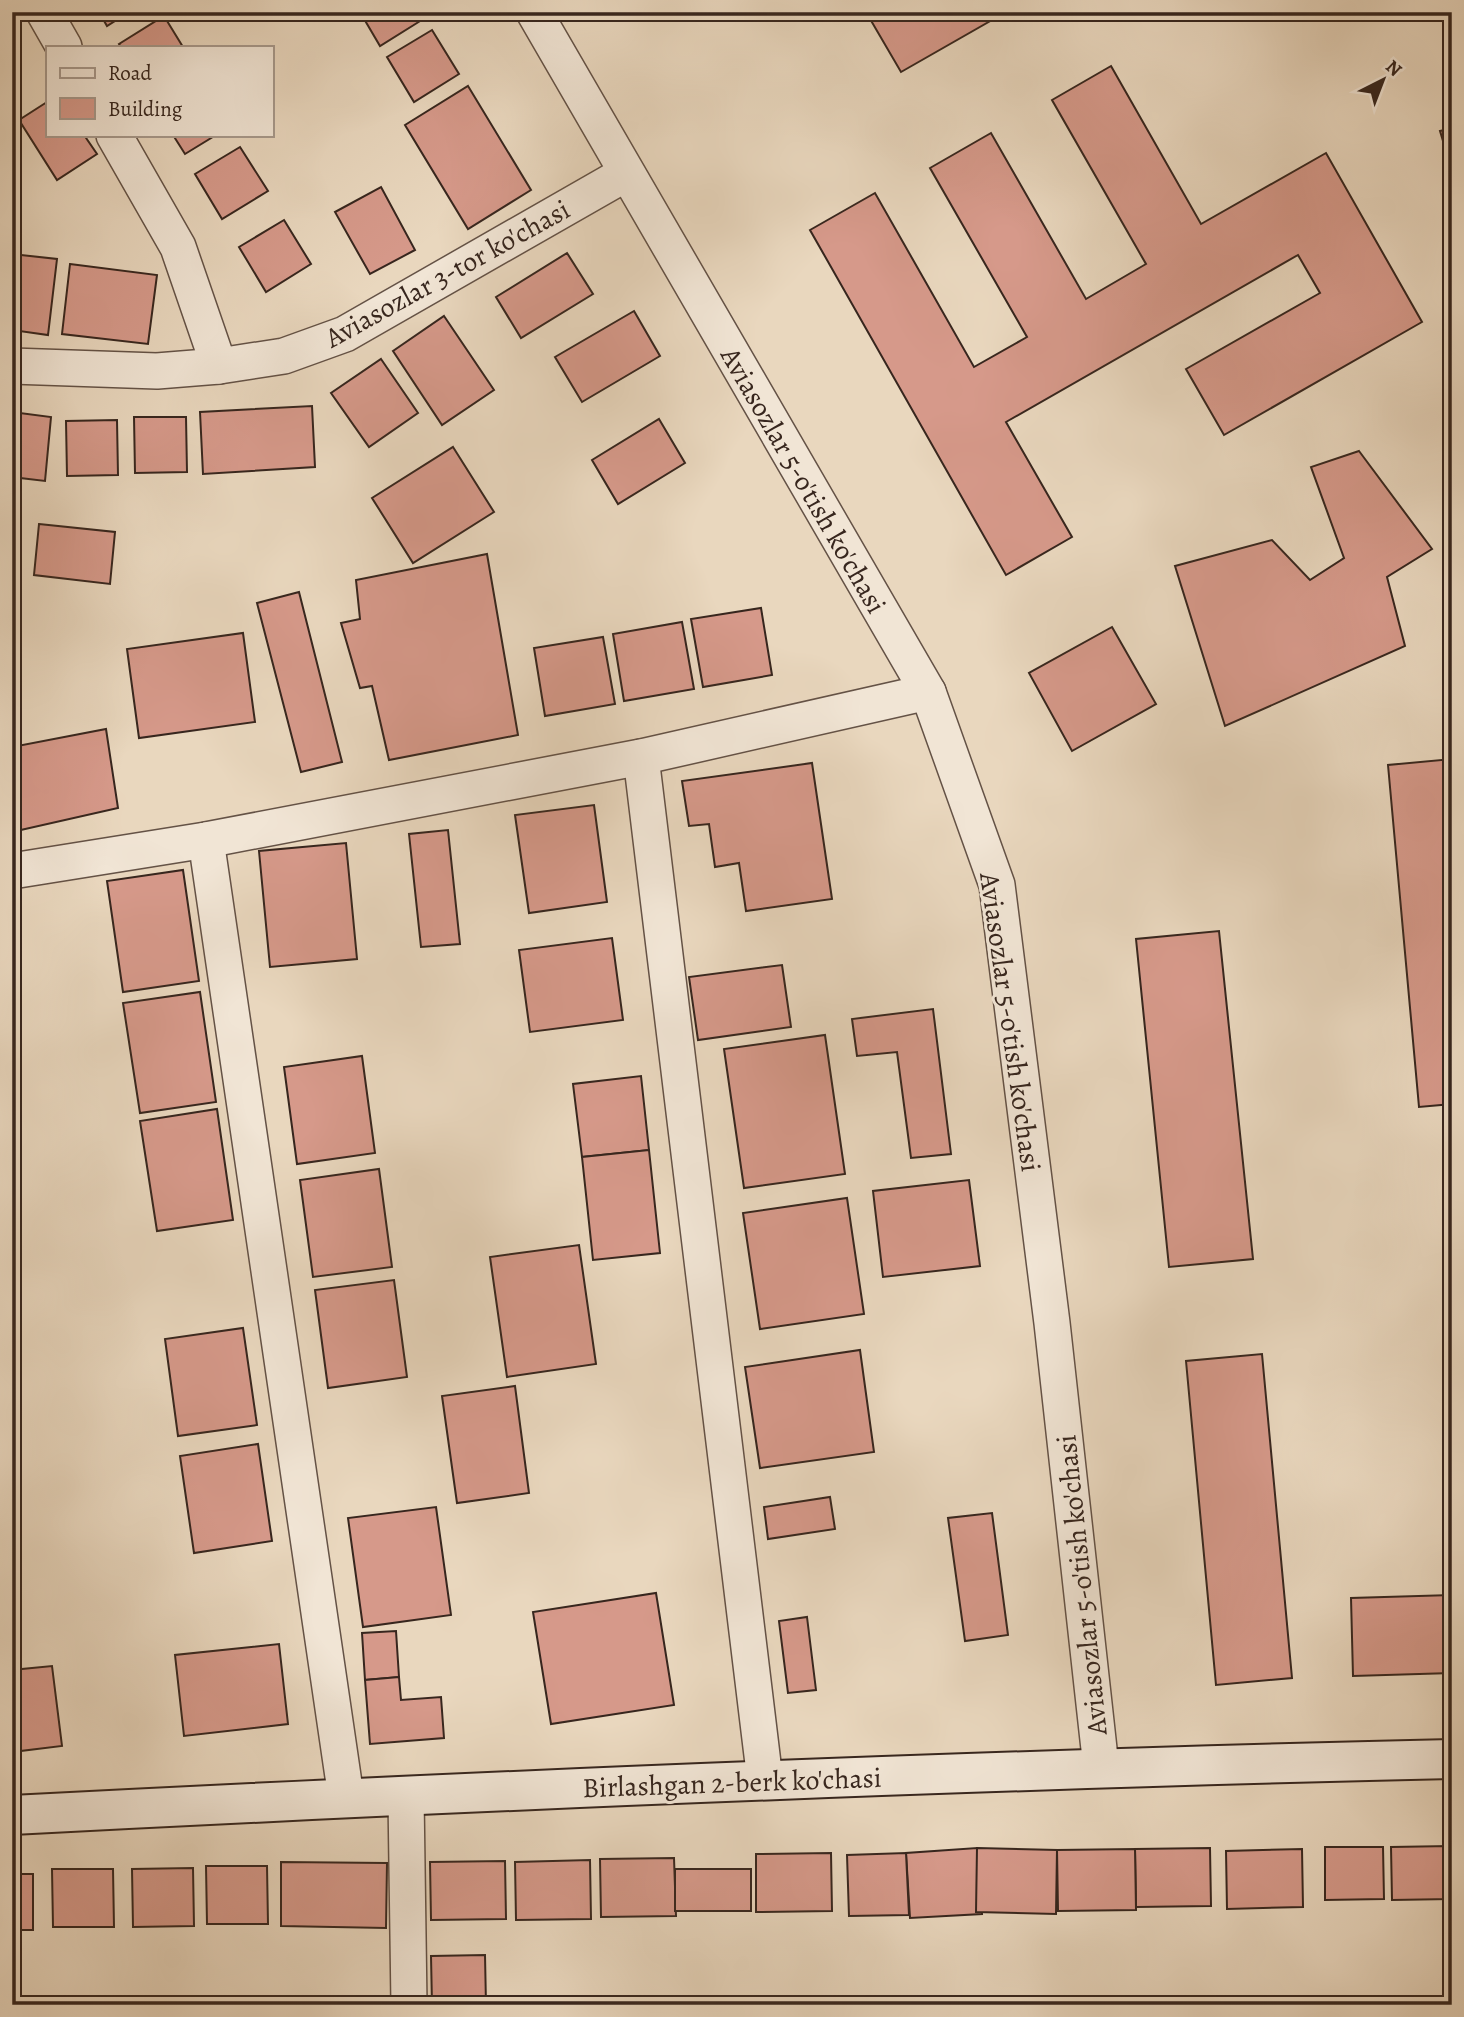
<svg xmlns="http://www.w3.org/2000/svg" width="1464" height="2017" font-family="Alegreya,serif">
<style>
.building{fill:#d6998a;stroke:#37261e;stroke-width:2}
.lines{fill:none;stroke-linecap:round;stroke-linejoin:round}
.street-casing{stroke:#645246;stroke-width:38}
.secondary-casing{stroke:#37261e;stroke-width:42}
.street{stroke:#f1e5d5;stroke-width:35}
.secondary{stroke:#f1e5d5;stroke-width:38}
.labels{text-anchor:middle;stroke-width:6;stroke-linejoin:round;paint-order:stroke}
.street-label{font-size:28px;fill:#37261e;stroke:#f1e5d5}
</style>
<rect width="100%" height="100%" fill="#e9d7be"/>
<filter id="stains"><feTurbulence type="fractalNoise" baseFrequency=".00286" numOctaves="4"/><feColorMatrix values="0 0 0 0 .2 0 0 0 0 .09 0 0 0 0 .02 0 0 0 .5 -.17"/></filter>
<radialGradient id="worn" r=".72"><stop offset=".6" stop-color="#630" stop-opacity="0"/><stop offset="1" stop-color="#630" stop-opacity=".3"/></radialGradient>
<g class="building">
<polygon points="99,12 129,12 107,26"/>
<polygon points="360,12 422,12 425,18 380,46"/>
<polygon points="866,12 906,12 908,17 916,12 1006,12 901,72"/>
<polygon points="164,16 183,47 121,47 119,44"/>
<polygon points="432,30 459,74 414,102 387,57"/>
<polygon points="1111,66 1201,224 1326,153 1422,322 1224,435 1186,369 1320,293 1298,255 1006,422 1072,537 1006,575 810,230 875,193 974,367 1027,337 930,168 991,133 1086,299 1146,264 1052,100"/>
<polygon points="468,86 531,190 468,229 405,125"/>
<polygon points="47,102 47,135 84,135 97,154 57,180 19,120"/>
<polygon points="1452,128 1452,171 1440,131"/>
<polygon points="173,135 216,135 185,154"/>
<polygon points="240,147 268,191 222,219 195,174"/>
<polygon points="381,187 415,250 370,274 335,212"/>
<polygon points="284,220 311,264 266,292 239,247"/>
<polygon points="567,253 593,294 521,338 496,297"/>
<polygon points="12,254 57,259 48,335 12,330"/>
<polygon points="70,264 157,275 148,344 62,334"/>
<polygon points="634,311 660,356 582,402 555,357"/>
<polygon points="444,316 494,390 442,425 393,351"/>
<polygon points="381,359 418,413 369,447 331,393"/>
<polygon points="312,406 315,467 203,474 200,412"/>
<polygon points="12,412 51,417 45,481 12,477"/>
<polygon points="134,417 186,417 187,472 135,473"/>
<polygon points="659,419 685,463 618,504 592,460"/>
<polygon points="117,420 118,475 67,476 66,421"/>
<polygon points="453,447 494,512 413,563 372,498"/>
<polygon points="1359,451 1432,549 1387,577 1405,646 1225,726 1175,566 1272,540 1310,580 1344,558 1311,467"/>
<polygon points="39,524 115,532 110,584 34,575"/>
<polygon points="487,554 518,735 389,760 372,686 360,688 341,623 360,619 356,580"/>
<polygon points="299,592 342,762 301,772 257,603"/>
<polygon points="761,608 772,675 703,687 691,619"/>
<polygon points="682,622 694,689 624,701 613,634"/>
<polygon points="1112,627 1156,704 1072,751 1029,673"/>
<polygon points="243,633 255,722 139,738 127,649"/>
<polygon points="603,637 615,704 545,716 534,648"/>
<polygon points="106,729 118,808 12,832 12,747"/>
<polygon points="1452,759 1452,1104 1419,1107 1388,765"/>
<polygon points="812,763 832,899 746,911 739,863 715,867 709,824 689,826 682,781"/>
<polygon points="594,805 607,902 529,913 515,815"/>
<polygon points="448,830 460,944 421,947 409,834"/>
<polygon points="346,843 357,959 270,967 259,851"/>
<polygon points="183,870 199,981 123,992 107,881"/>
<polygon points="1219,931 1253,1259 1169,1267 1136,939"/>
<polygon points="612,938 623,1020 530,1032 519,950"/>
<polygon points="782,965 791,1027 698,1040 689,977"/>
<polygon points="200,992 216,1102 140,1113 123,1003"/>
<polygon points="933,1009 951,1154 911,1158 897,1052 857,1056 852,1019"/>
<polygon points="825,1035 845,1174 744,1188 724,1049"/>
<polygon points="362,1056 375,1153 297,1164 284,1067"/>
<polygon points="641,1076 649,1150 582,1157 573,1084"/>
<polygon points="217,1109 233,1220 157,1231 140,1121"/>
<polygon points="649,1150 660,1253 593,1260 582,1157"/>
<polygon points="379,1169 392,1267 313,1277 300,1180"/>
<polygon points="969,1180 980,1266 883,1277 873,1191"/>
<polygon points="847,1198 864,1314 760,1329 743,1213"/>
<polygon points="579,1245 596,1364 507,1377 490,1257"/>
<polygon points="394,1280 407,1377 328,1388 315,1290"/>
<polygon points="243,1328 257,1425 178,1436 165,1339"/>
<polygon points="860,1350 874,1452 760,1468 745,1367"/>
<polygon points="1262,1354 1292,1678 1216,1685 1186,1361"/>
<polygon points="515,1386 529,1493 457,1503 442,1396"/>
<polygon points="258,1444 272,1541 194,1553 180,1456"/>
<polygon points="830,1497 835,1529 768,1539 764,1507"/>
<polygon points="436,1507 451,1615 363,1627 348,1518"/>
<polygon points="992,1513 1008,1635 965,1641 948,1518"/>
<polygon points="656,1593 674,1705 551,1724 533,1612"/>
<polygon points="1452,1595 1452,1673 1353,1676 1351,1598"/>
<polygon points="807,1617 816,1690 788,1693 779,1621"/>
<polygon points="396,1631 399,1677 365,1680 362,1633"/>
<polygon points="279,1644 288,1724 184,1736 175,1655"/>
<polygon points="52,1666 62,1746 12,1752 12,1670"/>
<polygon points="399,1677 401,1700 441,1697 444,1738 370,1744 365,1680"/>
<polygon points="1450,1846 1451,1899 1392,1900 1391,1847"/>
<polygon points="1325,1847 1383,1847 1384,1899 1325,1900"/>
<polygon points="977,1848 982,1914 910,1918 906,1853"/>
<polygon points="977,1848 1057,1850 1056,1914 976,1912"/>
<polygon points="1210,1848 1211,1906 1136,1907 1135,1849"/>
<polygon points="1135,1849 1136,1910 1058,1911 1057,1850"/>
<polygon points="1302,1849 1303,1907 1227,1909 1226,1851"/>
<polygon points="831,1853 832,1911 756,1912 756,1854"/>
<polygon points="906,1853 909,1915 849,1916 847,1855"/>
<polygon points="674,1858 676,1916 601,1917 600,1859"/>
<polygon points="590,1860 591,1919 516,1920 515,1862"/>
<polygon points="505,1861 506,1919 431,1920 430,1862"/>
<polygon points="281,1862 387,1863 386,1928 281,1926"/>
<polygon points="206,1866 267,1866 268,1924 207,1924"/>
<polygon points="193,1868 194,1926 133,1927 132,1869"/>
<polygon points="52,1869 113,1869 114,1927 53,1927"/>
<rect x="675" y="1869" width="76" height="42"/>
<rect x="12" y="1874" width="21" height="56"/>
<polygon points="485,1955 486,2005 432,2005 431,1956"/>
</g>
<g class="lines">
<defs>
<g id="street">
<polyline points="44,12 64,47"/>
<polyline points="534,12 928,692 997,885 1052,1323 1101,1767"/>
<polyline points="114,135 178,247 219,366"/>
<polyline points="12,366 157,371 219,366 284,356 345,334 625,174"/>
<polyline points="641,757 765,1780"/>
<polyline points="206,840 346,1797"/>
<polyline points="12,871 206,840 641,757 928,692"/>
<polyline points="406,1797 409,2005"/>
</g>
<path id="secondary" d="M 12,1815 C 492,1790 972,1770 1452,1759"/>
</defs>
<use href="#street" class="street-casing"/>
<use href="#secondary" class="secondary-casing"/>
<use href="#street" class="street"/>
<use href="#secondary" class="secondary"/>
</g>
<g class="labels">
<g class="street-label">
<text transform="translate(447 273) rotate(-29)" y="10">Aviasozlar 3-tor ko'chasi</text>
<text transform="translate(804 480) rotate(60)" y="10">Aviasozlar 5-o'tish ko'chasi</text>
<text transform="translate(1011 1022) rotate(82)" y="10">Aviasozlar 5-o'tish ko'chasi</text>
<text transform="translate(1081 1585) rotate(-96)" y="10">Aviasozlar 5-o'tish ko'chasi</text>
<text transform="translate(732 1782) rotate(-2)" y="10">Birlashgan 2-berk ko'chasi</text>
</g>
</g>
<rect width="1464" height="2017" fill="none" stroke="#e9d7be" stroke-width="42"/>
<rect x="14" y="14" width="1436" height="1989" fill="none" stroke="#37261e" stroke-width="3.5"/>
<rect x="21" y="21" width="1422" height="1975" fill="none" stroke="#37261e" stroke-width="2"/>
<rect x="46" y="46" width="228" height="91" fill="#f1e5d5" stroke="#a7998c" stroke-width="2"/>
<rect x="60" y="68" width="35" height="10" fill="#f1e5d5" stroke="#a7998c" stroke-width="2"/>
<text x="108" y="80" font-size="21" fill="#37261e">Road</text>
<rect x="60" y="98" width="35" height="21" fill="#d6998a" stroke="#a7998c" stroke-width="2"/>
<text x="108" y="116" font-size="21" fill="#37261e">Building</text>
<g transform="translate(1383 80) rotate(42)" stroke="#f1e5d5" stroke-width="5" paint-order="stroke">
<path d="M0-5L12 26L0 18L-12 26Z" fill="#37261e"/>
<text y="-10" font-size="19" font-weight="bold" text-anchor="middle" fill="#37261e">N</text>
</g>
<rect width="100%" height="100%" filter="url(#stains)"/>
<rect width="100%" height="100%" fill="url(#worn)"/>
</svg>
